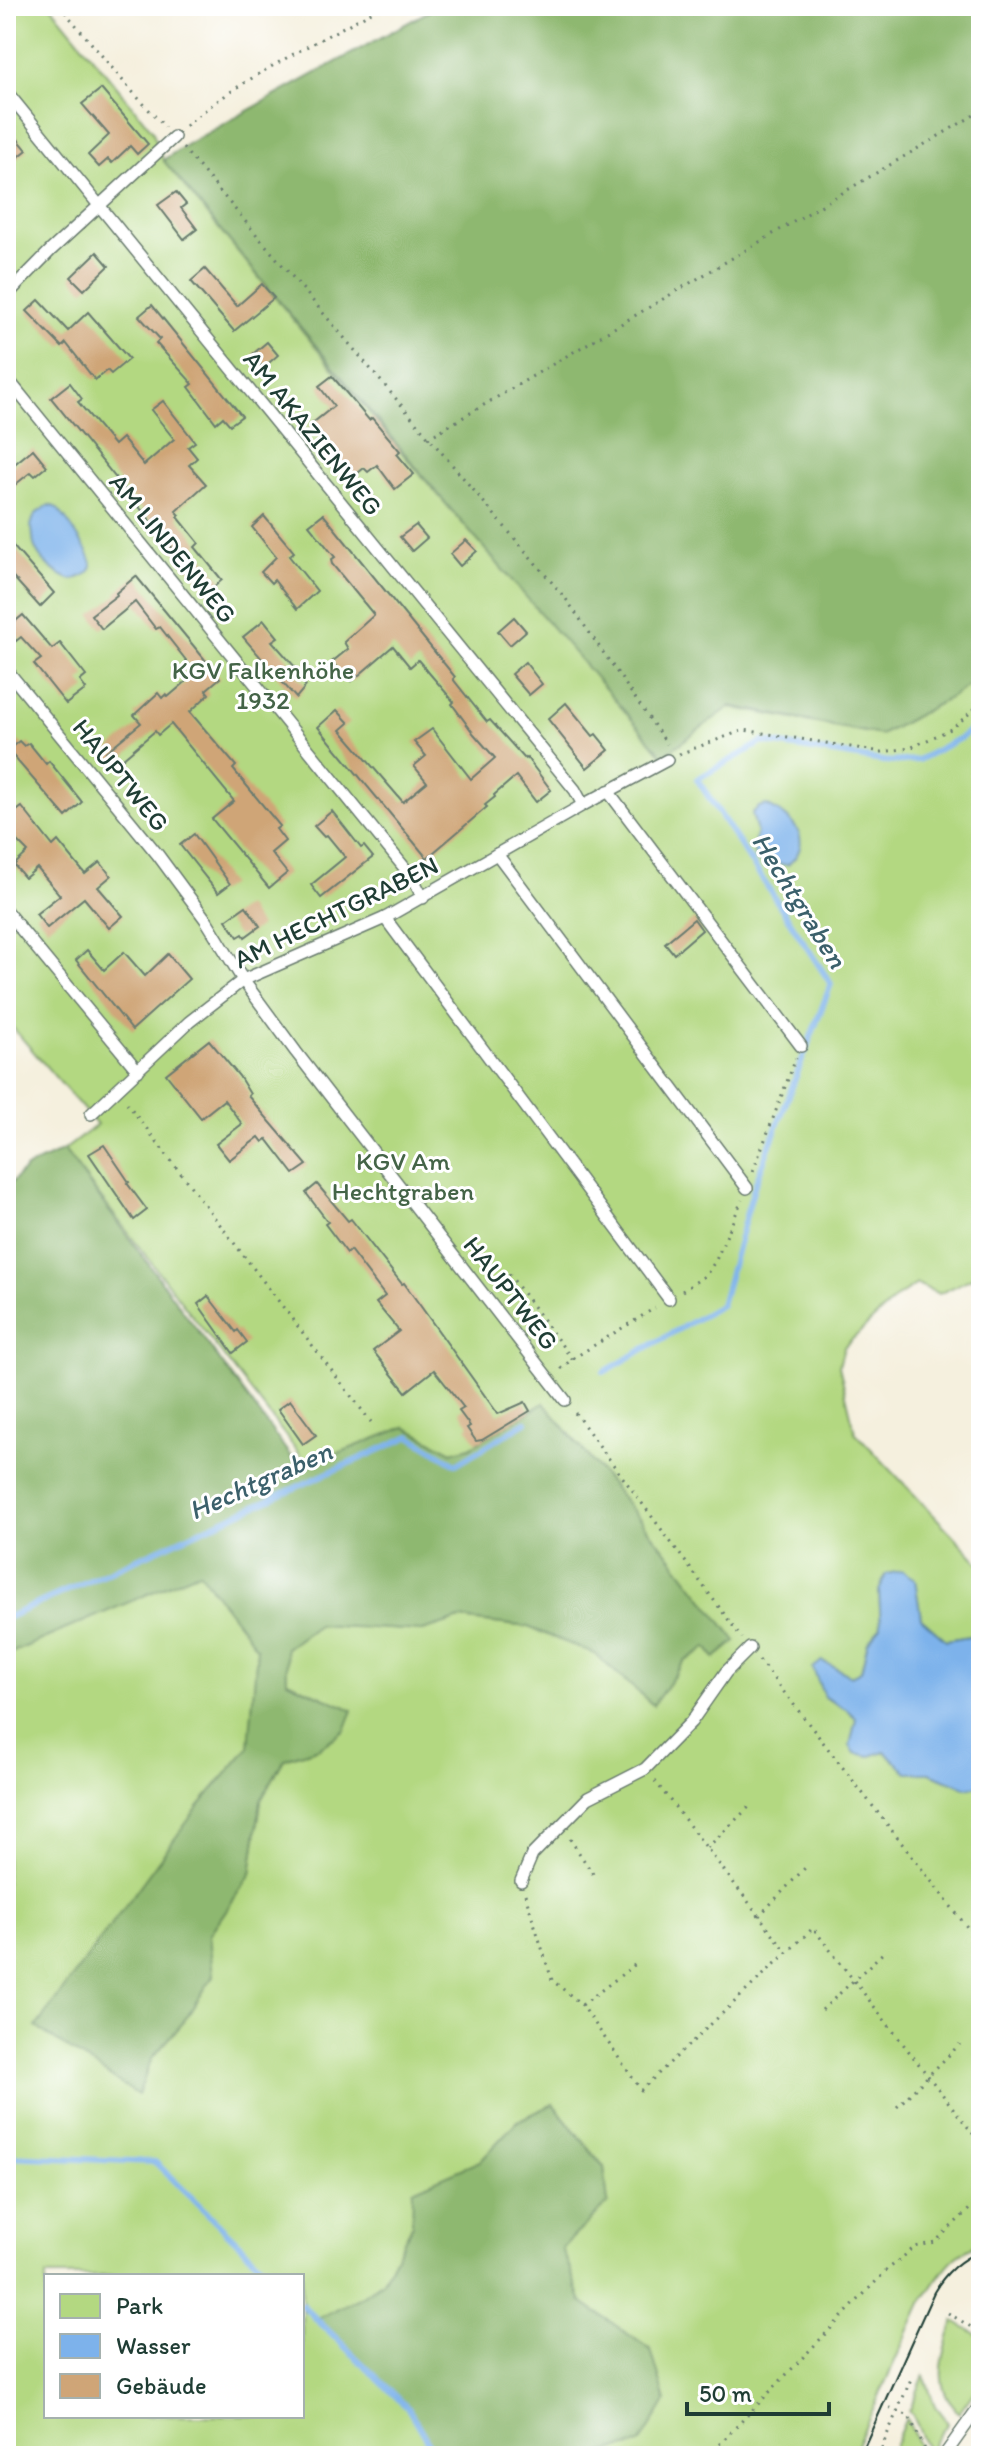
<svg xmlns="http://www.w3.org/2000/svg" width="987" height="2462" font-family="Itim,sans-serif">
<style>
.green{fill:#b3d881;stroke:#698a5a;stroke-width:2;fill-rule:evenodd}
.forest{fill:#8eb86f;stroke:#567a52;stroke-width:2}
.water{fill:#7db2eb;stroke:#4e7890;stroke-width:2}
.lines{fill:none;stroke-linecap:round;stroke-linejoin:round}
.stream{stroke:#7db2eb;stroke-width:6}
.building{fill:#cfa577}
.service-casing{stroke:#6a7c70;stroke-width:14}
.path{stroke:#6a7c70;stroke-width:3;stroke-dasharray:2 6;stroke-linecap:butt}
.service{stroke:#fff;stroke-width:11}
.tram{stroke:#1f3d34;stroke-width:2}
.labels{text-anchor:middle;stroke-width:6;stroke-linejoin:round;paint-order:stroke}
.street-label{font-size:26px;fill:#1f3d34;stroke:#fff}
.park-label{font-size:26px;fill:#446447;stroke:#fff}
.water-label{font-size:28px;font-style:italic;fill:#3b606b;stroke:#fff}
</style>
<rect width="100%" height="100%" fill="#fff"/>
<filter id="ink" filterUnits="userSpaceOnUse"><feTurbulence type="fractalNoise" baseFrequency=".0125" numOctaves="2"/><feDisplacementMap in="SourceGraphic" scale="16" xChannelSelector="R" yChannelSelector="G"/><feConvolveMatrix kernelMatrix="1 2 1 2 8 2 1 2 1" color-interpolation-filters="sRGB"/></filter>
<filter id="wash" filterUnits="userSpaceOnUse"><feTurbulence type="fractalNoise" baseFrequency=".006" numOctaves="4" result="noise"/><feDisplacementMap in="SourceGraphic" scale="32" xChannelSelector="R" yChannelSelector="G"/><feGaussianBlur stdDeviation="1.8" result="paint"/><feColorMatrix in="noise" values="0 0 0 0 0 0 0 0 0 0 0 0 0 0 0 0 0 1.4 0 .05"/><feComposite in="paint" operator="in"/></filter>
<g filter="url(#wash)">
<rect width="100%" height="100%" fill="#f5f0de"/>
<g class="green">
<path d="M 6,6 L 51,6 L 152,130 L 163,160 L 402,453 L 663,755 L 728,707 L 881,735 L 951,697 L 981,677 L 981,1269 L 972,1278 L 939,1294 L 917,1284 L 897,1297 L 844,1347 L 839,1366 L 855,1432 L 981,1565 L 981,1632 L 970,1636 L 946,1640 L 921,1618 L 914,1579 L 879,1591 L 881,1627 L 868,1642 L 861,1671 L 851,1676 L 822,1661 L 824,1697 L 846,1709 L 857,1718 L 850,1746 L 870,1756 L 885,1751 L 907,1773 L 930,1773 L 967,1788 L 981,1786 L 981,2243 C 949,2253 939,2279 921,2303 L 852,2456 L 586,2456 L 651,2350 L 581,2302 L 562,2248 L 607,2203 L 604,2167 L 553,2104 L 516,2122 L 480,2161 L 412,2225 L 383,2281 L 361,2297 L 317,2319 L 408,2408 L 436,2456 L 6,2456 L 6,1655 L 199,1571 L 257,1648 L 250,1747 L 198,1807 L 152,2058 L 182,2024 L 213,1976 L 209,1935 L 251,1874 L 261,1800 L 284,1759 L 319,1748 L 345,1730 L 352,1710 L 287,1681 L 286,1648 L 318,1625 L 423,1631 L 460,1619 L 528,1627 L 595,1654 L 653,1705 L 684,1662 L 707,1647 L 715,1658 L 736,1641 L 657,1540 L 544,1403 L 470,1447 L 452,1452 L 405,1427 L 308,1465 L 64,1150 L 97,1125 L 6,1020 ZM 46,2276 L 302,2276 L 302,2416 L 46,2416 Z"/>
<path d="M 954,2321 L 981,2337 L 981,2382 L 959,2413 C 930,2383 944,2356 954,2321 Z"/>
<polygon points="924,2375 935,2406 948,2423 928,2451 913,2415 909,2412"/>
<polygon points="906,2418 924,2455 924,2456 890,2456"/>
</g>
<g class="forest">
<polygon points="438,6 981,6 981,677 951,697 881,735 731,706 663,756 447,505 163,160 189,143"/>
<polygon points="64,1150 298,1466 308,1465 405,1427 452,1452 470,1447 544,1403 657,1540 736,1641 715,1658 707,1647 684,1662 653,1705 595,1654 528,1627 460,1619 423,1631 318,1625 286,1648 287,1681 353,1710 345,1730 319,1748 284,1759 261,1800 251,1874 209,1935 213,1976 182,2024 152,2058 138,2095 36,2027 198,1807 249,1747 257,1648 199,1572 6,1655 6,1188 26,1168"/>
<polygon points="553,2104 604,2167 608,2203 562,2248 582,2302 651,2350 666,2401 640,2444 586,2456 436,2456 408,2408 316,2319 361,2297 383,2281 412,2225 413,2190 480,2161 516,2122"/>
</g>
<g class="water">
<path d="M 49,505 C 51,506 53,506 55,507 C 62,511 94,558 92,566 C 90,575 80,577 72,580 C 57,575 39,561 34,545 C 32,538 34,533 31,526 C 35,511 37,513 49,505 Z"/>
<path d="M 766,805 C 792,817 816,840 788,865 L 761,863 L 755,857 L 753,846 L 757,833 L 752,813 L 759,807 Z"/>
<polygon points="902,1571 915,1579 921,1618 946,1640 970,1636 981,1632 981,1786 967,1788 930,1773 907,1773 885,1751 870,1756 855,1753 850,1746 856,1718 846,1709 824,1697 813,1668 822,1661 851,1676 861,1671 868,1642 881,1627 879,1591 886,1574"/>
</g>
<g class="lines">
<g class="stream">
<polyline points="604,1372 721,1305 754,1187 831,984 697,779 763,742 889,762 918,760 962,737 981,720"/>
<polyline points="6,1618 410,1436 456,1464 526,1422"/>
<polyline points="6,2156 155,2162 272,2276"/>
<polyline points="302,2305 408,2408 436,2456"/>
</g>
</g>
<g id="blocks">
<g class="building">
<polygon points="101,89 148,144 137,154 130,146 112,163 108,159 99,167 88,155 109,135 82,104"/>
<polygon points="6,125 27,150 6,167"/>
<polygon points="176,192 186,204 181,208 197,229 184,239 158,205"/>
<polygon points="97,252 109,266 84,290 71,277"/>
<polygon points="205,269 237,306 262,284 274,298 234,331 191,281"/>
<polygon points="39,300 68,331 88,312 129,359 111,374 107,370 95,380 66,343 62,347 27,311"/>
<polygon points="152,305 242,416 230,425 223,417 216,423 189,387 193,384 156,343 160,339 139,316"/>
<polygon points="267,342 278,355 263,368 253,354"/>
<polygon points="332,376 369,420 372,418 400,451 397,454 414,474 395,489 377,465 368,472 364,468 353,477 309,426 334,406 319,386"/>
<polygon points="70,383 82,399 78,402 114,445 122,438 144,465 174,439 151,410 163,401 195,442 188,447 197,458 189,465 206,484 176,511 180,515 178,517 199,543 195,547 222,580 208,592 51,398"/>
<polygon points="33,449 47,466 35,476 31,472 6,492 6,471"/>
<polygon points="323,514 455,677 453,679 487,722 490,720 525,759 527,758 551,790 536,802 516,776 494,795 495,797 485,805 487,807 427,858 318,727 337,710 349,723 341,730 403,802 427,782 414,766 426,756 414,742 432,729 471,779 495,758 474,734 452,704 454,702 418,660 410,667 393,646 352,681 344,672 342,674 332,662 348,649 344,642 374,615 332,564 331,560 335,557 309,525"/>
<polygon points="264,516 294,552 289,556 317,591 297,609 274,580 271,583 261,572 276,557 252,527"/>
<polygon points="416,525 427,538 412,551 400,537"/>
<polygon points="6,538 54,593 40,607 6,569"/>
<polygon points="466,540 477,551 460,566 450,554"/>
<polygon points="136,576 220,678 206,690 209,694 190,712 236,766 233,769 280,826 276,829 285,841 271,853 287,873 269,888 212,819 234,801 171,724 158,735 155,731 115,765 106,752 141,723 134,715 158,693 162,698 166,694 168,697 196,673 160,627 156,629 135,602 102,629 91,615 117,595 116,593"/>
<polygon points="23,615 52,649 60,643 86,676 80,681 86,689 66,704 34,664 41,659 21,637 16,641 6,629"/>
<polygon points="514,617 526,631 510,645 498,631"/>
<polygon points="264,620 278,637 272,641 296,668 293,670 306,686 296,698 243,637"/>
<polygon points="525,662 542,684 529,695 511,674"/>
<polygon points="566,703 593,736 596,734 609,750 587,768 548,719"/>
<polygon points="19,741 24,746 29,743 46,764 49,761 82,802 66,817 8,750"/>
<polygon points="22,807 53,846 58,841 85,874 100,862 111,876 98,887 123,916 109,928 84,898 47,928 36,914 60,895 37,868 25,878 14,865 28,852 8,832 16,824 10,816"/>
<polygon points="332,811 361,848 364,846 373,857 321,898 311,885 345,857 327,835 324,837 314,826"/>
<polygon points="194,834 230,884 218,893 180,845"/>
<polygon points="246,906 260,926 245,937 243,934 238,937 226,920"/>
<polygon points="694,919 702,930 674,954 665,943"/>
<polygon points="87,950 104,970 124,952 145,976 168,954 189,979 132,1030 76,960"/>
<polygon points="209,1040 239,1076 250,1094 248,1096 307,1165 294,1174 267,1139 263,1142 259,1137 229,1160 216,1144 242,1124 224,1100 201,1118 166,1074"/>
<polygon points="104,1145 129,1182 127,1183 147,1210 134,1220 89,1154"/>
<polygon points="317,1184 348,1221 351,1219 402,1284 404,1283 498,1414 525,1402 530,1411 482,1440 476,1441 467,1428 470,1426 459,1411 464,1408 434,1370 406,1392 373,1351 399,1331 376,1303 385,1296 350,1250 347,1253 325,1224 328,1222 306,1193"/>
<polygon points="208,1296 236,1332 238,1330 247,1342 233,1353 198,1304"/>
<polygon points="290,1400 316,1435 303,1444 278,1409"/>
</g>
</g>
</g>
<g filter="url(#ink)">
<use href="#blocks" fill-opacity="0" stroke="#6a7c70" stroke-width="2"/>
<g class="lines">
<defs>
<g id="service">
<polyline points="6,91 575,790 583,805"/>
<polyline points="6,296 51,250 174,137"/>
<polyline points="6,377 412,877 423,898"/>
<polyline points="6,669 158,855 206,920 243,980 296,1052 565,1400"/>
<polyline points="608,791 801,1046"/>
<polyline points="497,854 747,1188"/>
<polyline points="6,911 138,1071"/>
<polyline points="385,918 669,1299"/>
<polyline points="91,1114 189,1022 243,980 385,918 583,805 667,760"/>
<polyline points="521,1881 532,1855 588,1798 645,1769 691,1722 726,1672 750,1648"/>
<polyline points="944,2456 981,2404"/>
</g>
</defs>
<use href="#service" class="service-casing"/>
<g class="path">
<polyline points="60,6 129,88 165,127"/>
<path d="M 186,126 C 238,79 320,41 382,6"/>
<polyline points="183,148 566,599 667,744"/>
<polyline points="428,438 981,111"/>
<polyline points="679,754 744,730 882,752 910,748 953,728 981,703"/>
<polyline points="127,1103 371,1422"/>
<polyline points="753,1171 796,1058"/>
<polyline points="509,1274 572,1359"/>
<polyline points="682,1291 706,1275 716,1260 742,1200"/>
<polyline points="561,1369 572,1359 655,1308"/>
<polyline points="575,1413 742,1638"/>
<polyline points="759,1660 981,1945"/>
<polyline points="655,1781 787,1952"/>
<polyline points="570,1839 593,1874"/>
<polyline points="707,1848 751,1805"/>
<polyline points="525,1894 552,1980 582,2005 641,2090 813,1928 981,2144"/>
<polyline points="759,1916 805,1868"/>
<polyline points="582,2005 637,1963"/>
<polyline points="822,2010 886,1950"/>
<polyline points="897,2107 960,2044"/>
<polyline points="948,2313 981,2333"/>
<polyline points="882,2404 909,2416 928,2456"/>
<polyline points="708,2456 887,2270 915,2247 935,2242 981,2198"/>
<polyline points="878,2456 911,2379"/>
</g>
<use href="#service" class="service"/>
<path class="tram" d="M 860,2456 L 934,2292 C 945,2273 960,2259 981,2251"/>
</g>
</g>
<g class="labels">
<g class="street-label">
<text transform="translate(313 433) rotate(51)" y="9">AM AKAZIENWEG</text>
<text transform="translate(173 548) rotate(51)" y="9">AM LINDENWEG</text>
<text transform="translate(121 775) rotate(51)" y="9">HAUPTWEG</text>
<text transform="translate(336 912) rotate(-26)" y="9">AM HECHTGRABEN</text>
<text transform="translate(511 1293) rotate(52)" y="9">HAUPTWEG</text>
</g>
<g class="park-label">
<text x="263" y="679">KGV Falkenhöhe<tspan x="263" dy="30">1932</tspan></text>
<text x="403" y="1170">KGV Am<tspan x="403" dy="30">Hechtgraben</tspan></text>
</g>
<g class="water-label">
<text transform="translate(800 900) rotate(58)" y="10">Hechtgraben</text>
<text transform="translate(260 1480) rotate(-24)" y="10">Hechtgraben</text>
</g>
</g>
<rect width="987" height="2462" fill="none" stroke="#fff" stroke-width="32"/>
<rect x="44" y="2274" width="260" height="144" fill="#ffffff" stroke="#a5b1ae" stroke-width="2"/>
<rect x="60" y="2294" width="40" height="24" fill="#b3d881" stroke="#a5b1ae" stroke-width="2"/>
<text x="116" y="2314" font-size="24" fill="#1f3d34">Park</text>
<rect x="60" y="2334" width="40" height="24" fill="#7db2eb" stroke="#a5b1ae" stroke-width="2"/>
<text x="116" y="2354" font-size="24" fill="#1f3d34">Wasser</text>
<rect x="60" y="2374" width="40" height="24" fill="#cfa577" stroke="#a5b1ae" stroke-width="2"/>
<text x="116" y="2394" font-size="24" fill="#1f3d34">Gebäude</text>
<path d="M687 2402v12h142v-12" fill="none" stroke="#1f3d34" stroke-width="4"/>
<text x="699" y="2402" font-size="24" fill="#1f3d34" stroke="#ffffff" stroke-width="6" paint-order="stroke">50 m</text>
</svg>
